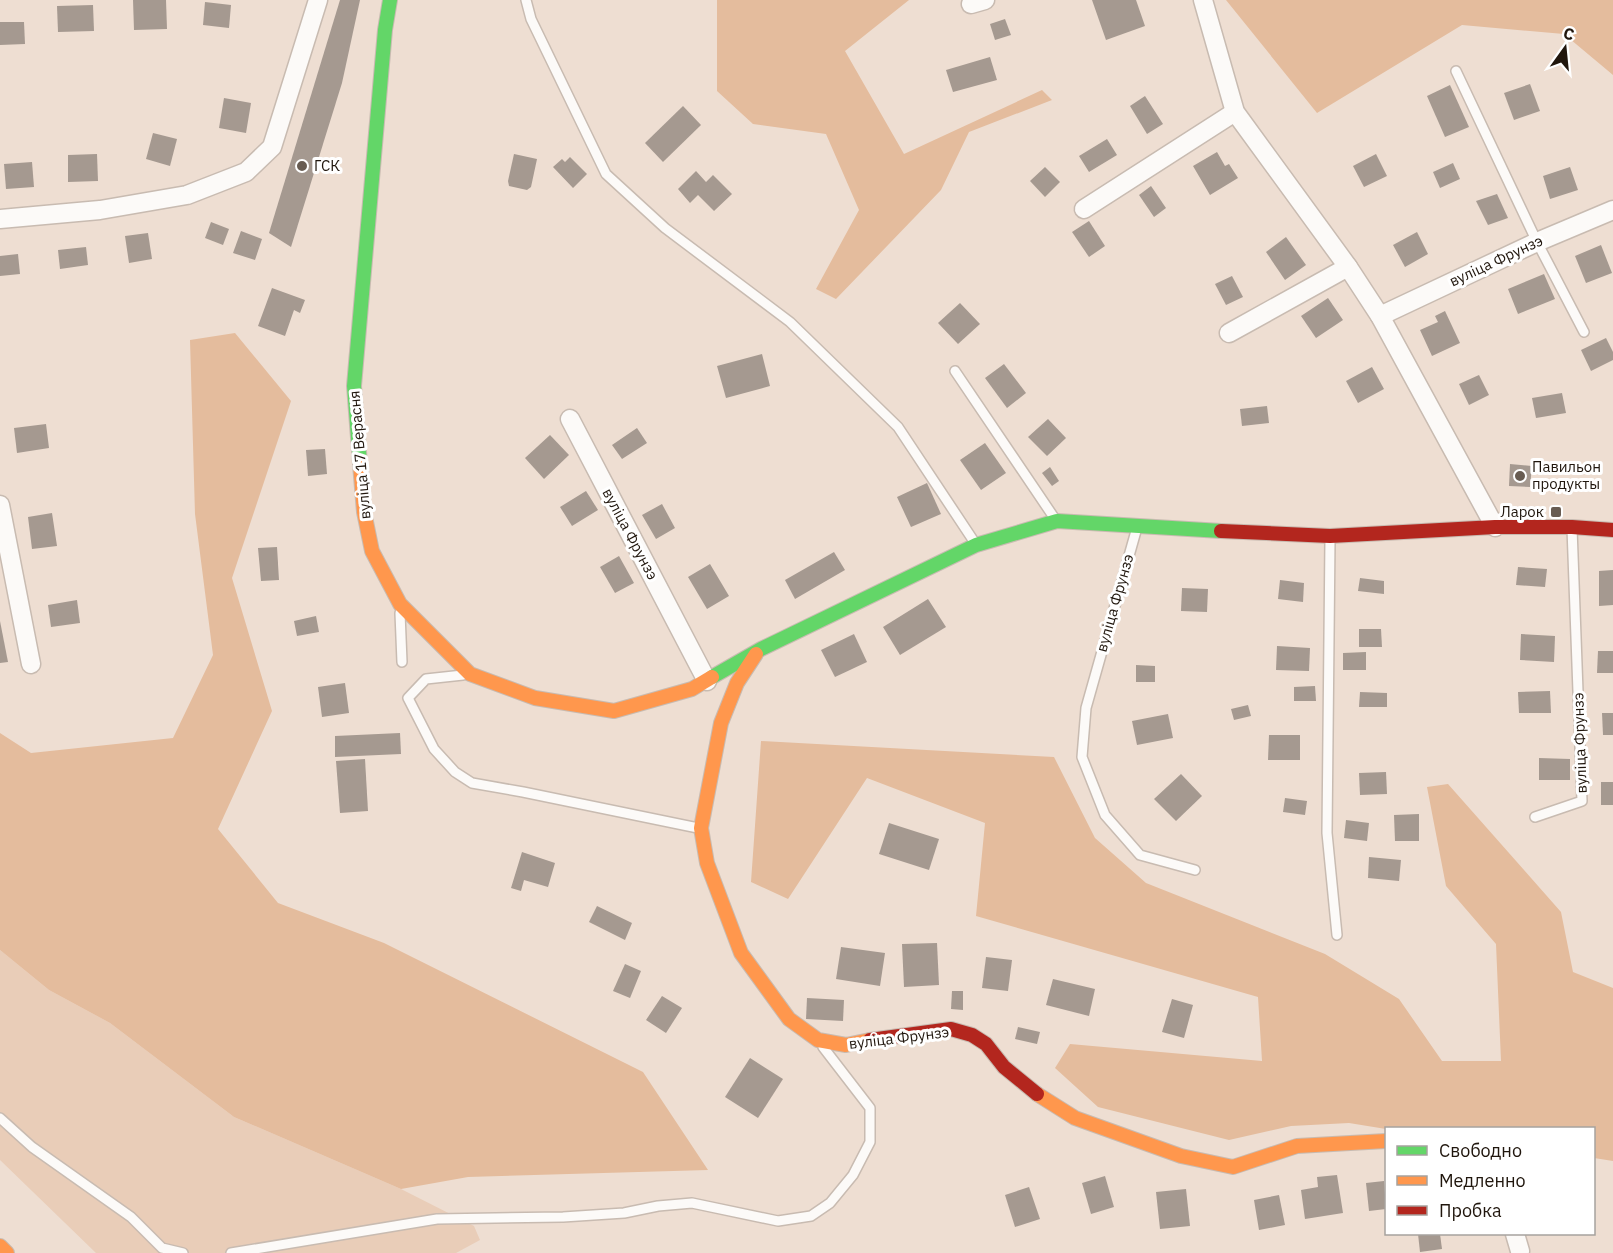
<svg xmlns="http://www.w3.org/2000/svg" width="1613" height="1253" font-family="'IBM Plex Sans',sans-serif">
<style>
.green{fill:#e9cdb8}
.forest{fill:#e4bc9d}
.building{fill:#a59990}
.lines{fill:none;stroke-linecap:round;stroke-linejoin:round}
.lane-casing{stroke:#c8bbb1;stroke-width:12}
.street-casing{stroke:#c8bbb1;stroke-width:21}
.fast-casing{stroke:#c8bbb1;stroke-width:16}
.slow-casing{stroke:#c8bbb1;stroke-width:16}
.jam-casing{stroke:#c8bbb1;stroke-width:16}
.lane{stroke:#fcfaf8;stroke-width:9}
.street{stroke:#fcfaf8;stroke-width:18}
.fast{stroke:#63d668;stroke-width:14}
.slow{stroke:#ff974d;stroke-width:14}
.jam{stroke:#b3261e;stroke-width:14}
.poi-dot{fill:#685c52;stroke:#fff;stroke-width:2}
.labels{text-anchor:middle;stroke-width:6;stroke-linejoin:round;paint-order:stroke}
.poi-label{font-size:15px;fill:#20160d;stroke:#fff;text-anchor:start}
.street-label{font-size:15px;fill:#20160d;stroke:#fff}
</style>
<rect width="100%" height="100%" fill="#eeded2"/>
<polygon class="green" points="0,950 49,990 110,1023 234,1117 401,1189 474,1226 480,1240 456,1253 96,1253 0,1160"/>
<g class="forest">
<polygon points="717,0 909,0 845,51 904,154 1042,90 1052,100 969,132 941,190 836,299 816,289 859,210 826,134 753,124 717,91"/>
<polygon points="1226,0 1613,0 1613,75 1564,34 1462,25 1317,113"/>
<polygon points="235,333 291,401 232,578 272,711 218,829 278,903 384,943 643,1072 708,1170 468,1177 401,1189 234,1117 110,1023 49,990 0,950 0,733 31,753 173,738 213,655 195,514 190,340"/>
<polygon points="761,741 1054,757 1095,838 1146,883 1325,954 1399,999 1442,1061 1501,1061 1496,944 1446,886 1427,787 1448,784 1561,912 1573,972 1613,988 1613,1161 1594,1158 1594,1128 1386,1129 1349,1123 1291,1126 1229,1140 1098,1107 1055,1068 1070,1044 1262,1061 1258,997 976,916 985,823 867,778 788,899 751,882"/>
</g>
<g class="building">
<polygon points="133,0 166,0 167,29 134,30"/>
<polygon points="340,0 360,0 342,83 291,247 269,233"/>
<polygon points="1092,0 1136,0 1145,26 1106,40"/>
<polygon points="205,2 231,5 229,28 203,25"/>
<polygon points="93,5 94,31 58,32 57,6"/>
<polygon points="1005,19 1011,35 995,40 990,24"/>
<polygon points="0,22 24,22 25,44 0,45"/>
<polygon points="990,57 997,80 953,92 946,70"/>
<polygon points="1530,84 1540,111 1514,120 1504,93"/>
<polygon points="1450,85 1469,127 1445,137 1427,96"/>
<polygon points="1145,96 1163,124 1147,134 1130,106"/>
<polygon points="224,98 251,103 246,133 219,128"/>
<polygon points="683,106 701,125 663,162 645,143"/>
<polygon points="153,133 177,139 170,166 146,159"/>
<polygon points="1107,139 1117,155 1089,172 1079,156"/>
<polygon points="1217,152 1225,166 1229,164 1238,178 1210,195 1193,166"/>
<polygon points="97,154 98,181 68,182 68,155"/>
<polygon points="514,154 537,159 531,187 527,190 509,186 508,181"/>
<polygon points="1376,154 1387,176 1364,187 1353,166"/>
<polygon points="570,157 587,174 573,188 553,167 562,159 565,162"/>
<polygon points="32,162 34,187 6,189 4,164"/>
<polygon points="1453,163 1460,179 1440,188 1433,172"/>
<polygon points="1045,167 1060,182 1045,197 1030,181"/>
<polygon points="1570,167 1578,190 1550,199 1543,176"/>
<polygon points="696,171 706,182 713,175 732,194 714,211 698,195 690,203 678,189"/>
<polygon points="1151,186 1166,208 1154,217 1139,195"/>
<polygon points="1497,194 1508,218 1488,225 1476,201"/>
<polygon points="1089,221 1105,246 1089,257 1072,232"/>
<polygon points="211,222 229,229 223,245 205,238"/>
<polygon points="241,231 262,239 255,260 233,253"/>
<polygon points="1417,232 1428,254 1405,267 1393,245"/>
<polygon points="148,233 152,259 129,263 125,236"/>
<polygon points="1286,237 1306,265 1285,280 1266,252"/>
<polygon points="1601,245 1612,273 1586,283 1575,256"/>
<polygon points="86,247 88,265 60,269 58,250"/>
<polygon points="18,254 20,274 0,276 0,256"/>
<polygon points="1544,274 1555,299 1518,314 1508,289"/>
<polygon points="1232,276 1243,297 1226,305 1215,284"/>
<polygon points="272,288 305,300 300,313 294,310 285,336 258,326"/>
<polygon points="1328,298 1343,320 1316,338 1301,316"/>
<polygon points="960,303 980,324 958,344 938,323"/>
<polygon points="1445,311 1460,343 1432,356 1420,330 1438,322 1435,316"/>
<polygon points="1606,338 1613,352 1613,360 1591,371 1581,350"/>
<polygon points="762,354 770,386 726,398 717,366"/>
<polygon points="1004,364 1026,393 1007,408 985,378"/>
<polygon points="1372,367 1384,389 1358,403 1346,381"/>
<polygon points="1479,375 1489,395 1469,405 1459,384"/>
<polygon points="1562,393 1566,413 1536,418 1532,398"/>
<polygon points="1267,406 1269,423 1242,426 1240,409"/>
<polygon points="1048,419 1066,438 1047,456 1028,437"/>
<polygon points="46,424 49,448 17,453 14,428"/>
<polygon points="637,428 647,443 622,459 612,445"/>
<polygon points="550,435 569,455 544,479 525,458"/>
<polygon points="985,443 1006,473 981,490 960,460"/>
<polygon points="325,449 327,474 308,476 306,450"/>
<polygon points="1510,464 1532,466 1530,487 1509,486"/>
<polygon points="1050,467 1059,481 1052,486 1042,473"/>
<polygon points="927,483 941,514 911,527 897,497"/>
<polygon points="586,491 598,510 572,526 560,507"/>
<polygon points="662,504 675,528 656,539 642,515"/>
<polygon points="52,513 57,546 32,549 28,517"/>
<polygon points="277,547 279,580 261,581 258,548"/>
<polygon points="834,552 845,570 795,599 785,580"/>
<polygon points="619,556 634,583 615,593 600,567"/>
<polygon points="710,564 729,596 707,609 688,577"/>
<polygon points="1518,567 1547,569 1545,587 1516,585"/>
<polygon points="1613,570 1613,605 1599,606 1599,571"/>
<polygon points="1360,578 1384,581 1384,594 1358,591"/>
<polygon points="1280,580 1304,583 1303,602 1278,599"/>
<polygon points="1182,588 1208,589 1207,612 1181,611"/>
<polygon points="928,599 946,627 900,655 883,627"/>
<polygon points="77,600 80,623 51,627 48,605"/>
<polygon points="316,616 319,632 297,636 294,621"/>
<polygon points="0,621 8,662 0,663"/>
<polygon points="1359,629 1381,629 1382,647 1359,647"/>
<polygon points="854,634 867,662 835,677 821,650"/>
<polygon points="1521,634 1555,636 1554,662 1520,660"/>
<polygon points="1277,646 1310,648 1309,671 1276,670"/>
<polygon points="1598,651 1613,651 1613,673 1597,673"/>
<polygon points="1366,652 1366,670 1343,670 1343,653"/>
<polygon points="1136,665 1155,666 1155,682 1136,682"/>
<polygon points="345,683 349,713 322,717 318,687"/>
<polygon points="1315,686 1316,701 1294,701 1294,687"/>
<polygon points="1550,691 1551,713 1519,713 1518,692"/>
<polygon points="1360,692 1387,693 1387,707 1359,707"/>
<polygon points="1248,705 1251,716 1234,720 1231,709"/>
<polygon points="1602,713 1613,713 1613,735 1603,735"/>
<polygon points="1168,714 1173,738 1137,745 1132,721"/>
<polygon points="400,733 401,754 335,757 335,736"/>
<polygon points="1269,735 1300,735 1300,760 1268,760"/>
<polygon points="1539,758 1570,759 1570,780 1539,780"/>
<polygon points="365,759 368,811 340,813 336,761"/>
<polygon points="1386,772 1387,794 1360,795 1359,773"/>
<polygon points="1181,774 1202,796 1176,821 1154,799"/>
<rect x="1601" y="782" width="12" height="23"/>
<polygon points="1285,798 1307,801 1305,815 1283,812"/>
<polygon points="1419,814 1419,841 1395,841 1394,815"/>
<polygon points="1346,820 1369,823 1367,841 1344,838"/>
<polygon points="889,823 939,839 929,870 879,854"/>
<polygon points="522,852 555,863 548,887 524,880 521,891 511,888"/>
<polygon points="1369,857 1401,860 1399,881 1368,878"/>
<polygon points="597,906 632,923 625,940 589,922"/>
<polygon points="937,943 939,985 904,987 902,944"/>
<polygon points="841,947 885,953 880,986 836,979"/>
<polygon points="986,957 1012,960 1008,991 982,988"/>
<polygon points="625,964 641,971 630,998 613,991"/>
<polygon points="1053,979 1095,989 1089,1016 1046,1005"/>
<polygon points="952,991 963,991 963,1010 951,1009"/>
<polygon points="662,996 682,1008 666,1033 646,1020"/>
<polygon points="807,998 844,1000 843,1021 806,1019"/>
<polygon points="1172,999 1193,1005 1184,1038 1162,1032"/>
<polygon points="1018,1027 1040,1032 1037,1044 1015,1039"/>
<polygon points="750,1058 783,1079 758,1118 725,1097"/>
<polygon points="1337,1175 1343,1213 1305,1219 1301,1190 1318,1187 1317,1177"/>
<polygon points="1105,1176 1114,1207 1091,1214 1082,1183"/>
<polygon points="1384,1181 1386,1209 1369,1211 1366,1183"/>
<polygon points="1029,1187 1040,1219 1015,1227 1005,1195"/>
<polygon points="1186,1189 1190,1226 1160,1229 1156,1192"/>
<polygon points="1279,1195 1285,1225 1259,1230 1254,1200"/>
<polygon points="1418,1234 1440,1234 1442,1249 1420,1252"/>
</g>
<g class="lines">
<defs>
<g id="lane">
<polyline points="526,0 531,19 606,174 665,228 790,322 898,427 975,543"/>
<polyline points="1456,71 1537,242 1584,332"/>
<polyline points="955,371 1055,519"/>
<polyline points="1136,531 1086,708 1082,757 1105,815 1140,855 1195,870"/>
<polyline points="1330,539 1327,833 1337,935"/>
<polyline points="400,613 402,662"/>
<polyline points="463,675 426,679 408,698 434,749 455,772 472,783 523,792 698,828"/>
<polyline points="1535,817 1582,801 1572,528"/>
<polyline points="0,1118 32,1147 131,1217 162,1248 183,1253"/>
<polyline points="231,1253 437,1219 563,1217 624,1213 658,1206 692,1203 778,1221 811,1216 830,1203 853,1175 870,1142 870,1108 823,1047"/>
</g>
<g id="street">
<polyline points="1203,0 1235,112 1348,267 1380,316 1495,527"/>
<polyline points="971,4 985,0"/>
<polyline points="1084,209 1235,112"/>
<polyline points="0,219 100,210 187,195 246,172 272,147 318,0"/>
<polyline points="1380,316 1537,242 1613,210"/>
<polyline points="1229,333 1348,267"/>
<polyline points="570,419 707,681"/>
<polyline points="0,505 31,664"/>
<polyline points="1515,1234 1520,1251"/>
</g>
<g id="fast">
<polyline points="360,464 354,386 385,30 390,0"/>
<polyline points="712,677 761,649 976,545 1057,521 1221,531"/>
</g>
<g id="slow">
<polyline points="360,464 364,512 372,551 400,604 470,674 535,698 614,711 692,689 712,677"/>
<polyline points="756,654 737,683 721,723 701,828 707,863 741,953 789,1019 818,1040 846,1045 870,1040"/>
<polyline points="1037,1094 1075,1118 1181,1156 1233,1167 1297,1146 1386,1141"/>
<polyline points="0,1246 7,1253"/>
</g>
<g id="jam">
<polyline points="1221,531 1330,536 1495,527 1572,527 1613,530"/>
<polyline points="870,1040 951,1029 972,1035 986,1044 1004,1067 1037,1094"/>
</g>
</defs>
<use href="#lane" class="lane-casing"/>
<use href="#street" class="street-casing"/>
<use href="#fast" class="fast-casing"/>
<use href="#slow" class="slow-casing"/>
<use href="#jam" class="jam-casing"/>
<use href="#lane" class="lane"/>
<use href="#street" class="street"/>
<use href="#fast" class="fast"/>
<use href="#slow" class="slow"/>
<use href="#jam" class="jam"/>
</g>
<g class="poi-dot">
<circle cx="302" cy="166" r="6"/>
<circle cx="1520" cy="476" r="6"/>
<rect x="1550" y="506" width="12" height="12" rx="3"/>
</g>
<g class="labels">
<g class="poi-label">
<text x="314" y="171">ГСК</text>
<text x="1532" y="472">Павильон<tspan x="1532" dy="17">продукты</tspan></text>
<text x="1544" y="517" text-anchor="end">Ларок</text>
</g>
<g class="street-label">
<text transform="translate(1496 261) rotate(-25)" y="5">вуліца Фрунзэ</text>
<text transform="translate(360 455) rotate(-95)" y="5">вуліца 17 Верасня</text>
<text transform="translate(630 534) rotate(62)" y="5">вуліца Фрунзэ</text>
<text transform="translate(1115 603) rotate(-74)" y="5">вуліца Фрунзэ</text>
<text transform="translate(1580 743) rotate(-92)" y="5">вуліца Фрунзэ</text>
<text transform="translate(899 1038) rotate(-7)" y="5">вуліца Фрунзэ</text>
</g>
</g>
<rect x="1385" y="1127" width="210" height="108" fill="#ffffff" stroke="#a6a29e" stroke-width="1.5"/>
<rect x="1397" y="1146" width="30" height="9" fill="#63d668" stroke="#a6a29e" stroke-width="1.5"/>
<text x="1439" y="1157" font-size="18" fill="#20160d">Свободно</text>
<rect x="1397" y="1176" width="30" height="9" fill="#ff974d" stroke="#a6a29e" stroke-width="1.5"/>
<text x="1439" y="1187" font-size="18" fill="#20160d">Медленно</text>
<rect x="1397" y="1206" width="30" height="9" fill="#b3261e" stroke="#a6a29e" stroke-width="1.5"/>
<text x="1439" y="1217" font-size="18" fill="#20160d">Пробка</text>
<g transform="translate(1565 48) rotate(15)" stroke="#ffffff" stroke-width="4.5" paint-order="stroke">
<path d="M0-4.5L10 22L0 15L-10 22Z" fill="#20160d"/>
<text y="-9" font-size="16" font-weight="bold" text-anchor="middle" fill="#20160d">С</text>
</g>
</svg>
